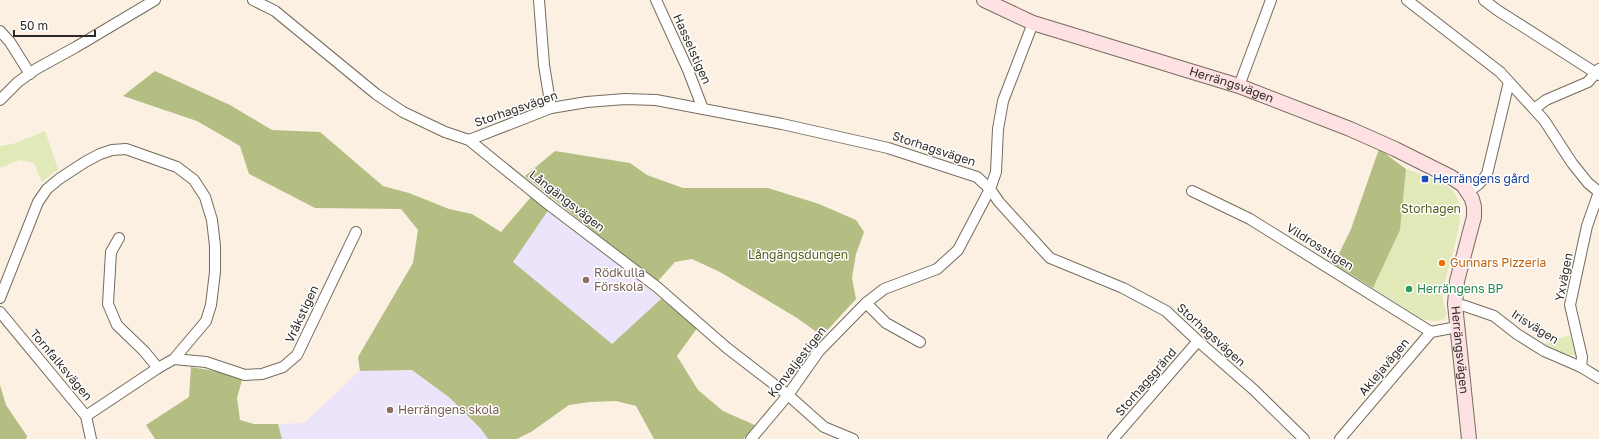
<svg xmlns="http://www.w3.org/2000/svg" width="1599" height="439" font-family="'Golos Text',sans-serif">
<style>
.education{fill:#ebe4fa}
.green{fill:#e0e9b7}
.forest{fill:#b4be83}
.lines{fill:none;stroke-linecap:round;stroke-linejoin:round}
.street-casing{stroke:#756c5f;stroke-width:12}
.secondary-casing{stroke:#756c5f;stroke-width:16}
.street{stroke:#fff;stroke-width:10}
.secondary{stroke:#fde1e3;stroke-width:14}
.transit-dot{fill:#1a4fb4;stroke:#fff;stroke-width:1.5}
.food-dot{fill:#e8710a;stroke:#fff;stroke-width:1.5}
.education-dot{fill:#8d6e63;stroke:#fff;stroke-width:1.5}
.leisure-dot{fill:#2e9e5b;stroke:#fff;stroke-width:1.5}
.labels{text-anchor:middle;stroke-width:3;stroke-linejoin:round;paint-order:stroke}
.street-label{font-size:12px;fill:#2e2a25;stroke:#fff}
.transit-label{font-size:12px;fill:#164399;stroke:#fff;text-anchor:start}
.park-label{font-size:12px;fill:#545d1b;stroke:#fff}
.food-label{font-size:12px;fill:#c56008;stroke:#fff;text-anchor:start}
.education-label{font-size:12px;fill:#785e54;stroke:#fff;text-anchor:start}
.leisure-label{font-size:12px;fill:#27864d;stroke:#fff;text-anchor:start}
</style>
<rect width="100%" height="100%" fill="#fbf0e2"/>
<g class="education">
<polygon points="549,209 661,299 612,345 512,262"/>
<polygon points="412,370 450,398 481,429 488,439 282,439 278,424 304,423 360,371"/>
</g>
<g class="green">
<polygon points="45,131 58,169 42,182 34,163 19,160 0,168 0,146 13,144"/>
<path d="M 1406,169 C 1420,174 1438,179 1451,189 C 1474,208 1445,267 1443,293 C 1442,300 1444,307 1447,314 L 1444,319 L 1437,321 L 1424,320 L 1373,288 L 1400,230 Z"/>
<polygon points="1569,335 1578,355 1568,355 1544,344"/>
</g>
<g class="forest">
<polygon points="155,71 230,105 272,130 320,132 383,186 409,193 449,209 472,214 501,232 531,197 549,209 513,262 612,344 661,299 698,327 677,356 698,390 723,411 757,426 743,439 654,439 636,406 616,401 590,402 569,405 531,432 517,439 488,439 481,429 450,398 412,370 360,371 358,357 413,263 418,230 401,209 315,208 249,174 240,146 197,121 123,96"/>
<polygon points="1379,149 1406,169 1400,230 1373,288 1334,264 1351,229"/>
<polygon points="555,151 630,163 647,175 683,188 768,188 819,204 856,220 864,232 856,254 852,278 856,299 822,336 797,318 720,272 692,259 675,262 657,282 525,176"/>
<polygon points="191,367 220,372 242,380 237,398 240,420 254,424 278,424 282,439 155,439 146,425 189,397"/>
<polygon points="0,385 6,405 27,436 26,439 0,439"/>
</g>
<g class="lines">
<defs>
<g id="street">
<polyline points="253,0 275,11 376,94 403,112 445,132 469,140 548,204 657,287 727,348 788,395 824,427 853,439"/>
<polyline points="539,0 544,65 551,108"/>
<polyline points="656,0 688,70 703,109"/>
<polyline points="1407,0 1500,72 1544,120 1572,163 1588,183 1599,192"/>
<polyline points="1484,0 1497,10 1599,75"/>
<polyline points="0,31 10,42 30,74"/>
<polyline points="1239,86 1271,0"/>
<polyline points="0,100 18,82 36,69 76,47 155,0"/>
<polyline points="1534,109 1546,100 1588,82 1599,69"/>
<polyline points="469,140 551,108 587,102 625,99 656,100 782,124 888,148 977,177 990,189 999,202 1050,258 1123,288 1166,311 1198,341 1254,390 1304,439"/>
<polyline points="1192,191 1250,219 1431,332"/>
<polyline points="1468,192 1479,184 1487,174 1509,82"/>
<polyline points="119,238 111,252 108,304 117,325 144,351 158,368"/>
<polyline points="0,298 38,202 47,189 59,179 85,162 100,154 112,150 126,149 177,167 194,180 205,197 212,220 215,246 215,272 211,305 206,321 174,359 158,368 86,416"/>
<polyline points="866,303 886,323 920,342"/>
<polyline points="1455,304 1465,306 1494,316 1517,334 1544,351 1581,367 1599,378"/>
<polyline points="0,312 86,416 91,439"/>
<polyline points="174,359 206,362 245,375 262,374 283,367 297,355 356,232"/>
<polyline points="1581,367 1582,357 1570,305 1587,226 1599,192"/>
<polyline points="751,439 788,395 819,351 866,303 884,289 937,269 958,250 990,189 996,172 998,129 1003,101 1033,23"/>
<polyline points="1113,439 1198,341"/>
<polyline points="1340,439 1431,332 1457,327"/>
</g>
<g id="secondary">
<path id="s1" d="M 984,0 L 1033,23 L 1239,86 L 1350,129 L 1395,149 L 1451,177 L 1463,185 L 1472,199 L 1474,207 L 1474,217 L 1457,281 L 1455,304 L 1469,439"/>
</g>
</defs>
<use href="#street" class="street-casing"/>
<use href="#secondary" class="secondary-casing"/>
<use href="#street" class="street"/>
<use href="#secondary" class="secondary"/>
</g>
<rect class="transit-dot" x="1421" y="175" width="8" height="8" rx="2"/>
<circle class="food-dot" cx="1442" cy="263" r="4"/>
<g class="education-dot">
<circle cx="586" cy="280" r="4"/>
<circle cx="390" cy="410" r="4"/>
</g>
<circle class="leisure-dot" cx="1409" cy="289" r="4"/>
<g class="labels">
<g class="street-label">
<text transform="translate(692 49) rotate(66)" y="4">Hasselstigen</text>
<text dy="4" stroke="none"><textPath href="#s1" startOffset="262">Herrängsvägen</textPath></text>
<text transform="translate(516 109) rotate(-19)" y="4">Storhagsvägen</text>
<text transform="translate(934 149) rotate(18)" y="4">Storhagsvägen</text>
<text transform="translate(567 201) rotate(38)" y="4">Långängsvägen</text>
<text transform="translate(1320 247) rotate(32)" y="4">Vildrosstigen</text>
<text transform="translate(1564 277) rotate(-79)" y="4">Yxvägen</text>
<text transform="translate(302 314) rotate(-65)" y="4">Vråkstigen</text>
<text transform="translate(1535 327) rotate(32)" y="4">Irisvägen</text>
<text transform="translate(1211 335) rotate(42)" y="4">Storhagsvägen</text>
<text dy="4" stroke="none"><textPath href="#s1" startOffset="685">Herrängsvägen</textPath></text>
<text transform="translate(797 362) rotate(-52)" y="4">Konvaljestigen</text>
<text transform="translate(61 365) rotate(50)" y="4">Tornfalksvägen</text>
<text transform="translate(1384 367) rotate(-50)" y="4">Aklejavägen</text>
<text transform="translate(1146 382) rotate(-49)" y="4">Storhagsgränd</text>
</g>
<g class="transit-label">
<text x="1433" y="183">Herrängens gård</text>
</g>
<g class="park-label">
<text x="1431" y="213">Storhagen</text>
<text x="798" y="259">Långängsdungen</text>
</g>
<g class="food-label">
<text x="1450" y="267">Gunnars Pizzeria</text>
</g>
<g class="education-label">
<text x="594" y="277">Rödkulla<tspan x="594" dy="14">Förskola</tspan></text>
<text x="398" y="414">Herrängens skola</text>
</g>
<g class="leisure-label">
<text x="1417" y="293">Herrängens BP</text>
</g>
</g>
<path d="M14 30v6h81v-6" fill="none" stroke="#2e2a25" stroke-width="2"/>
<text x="20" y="30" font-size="12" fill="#2e2a25" stroke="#ffffff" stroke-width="3" paint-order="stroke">50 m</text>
</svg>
